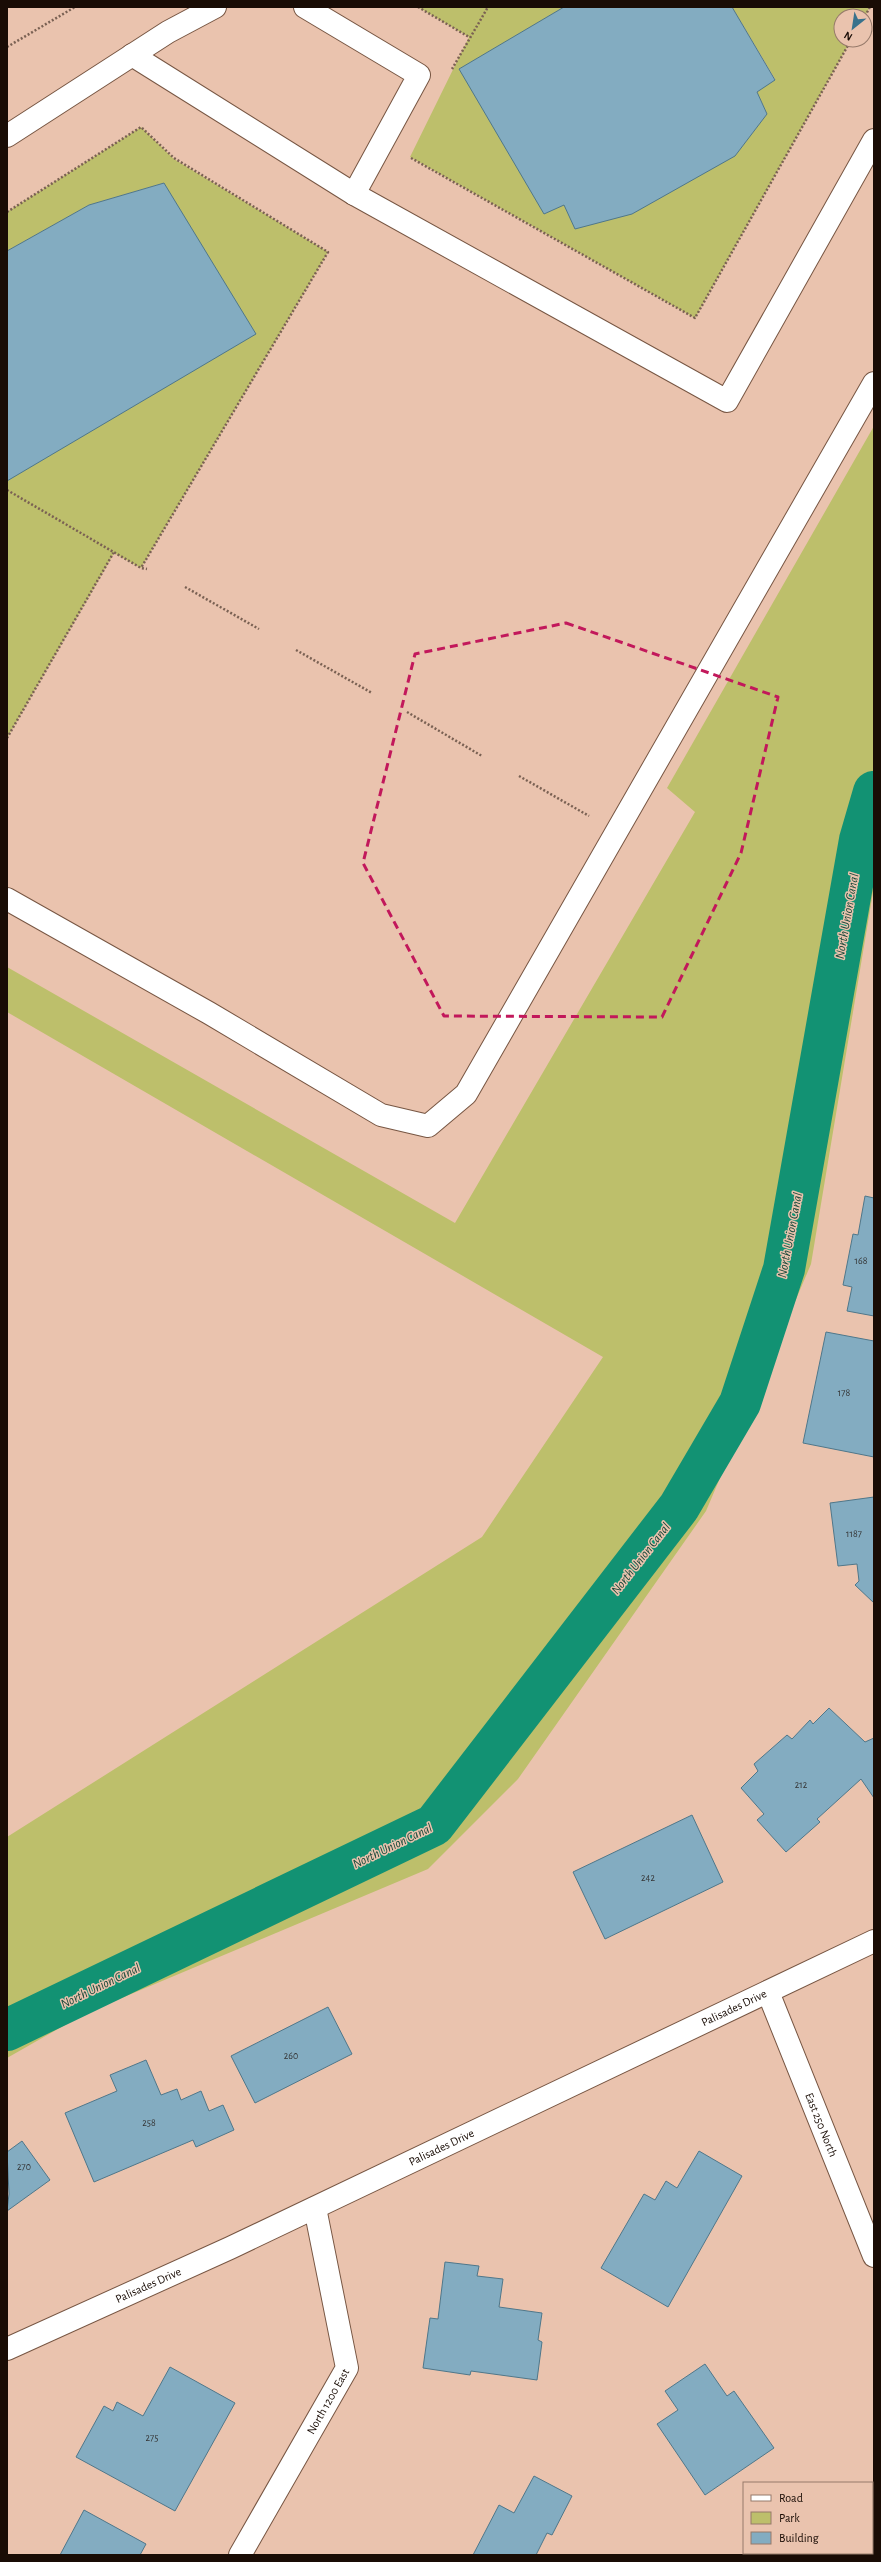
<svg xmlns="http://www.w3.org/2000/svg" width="881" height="2562" font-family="'Alegreya Sans',sans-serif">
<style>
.green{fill:#bdbf6b}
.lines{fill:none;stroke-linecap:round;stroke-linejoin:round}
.canal{stroke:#129273;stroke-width:42}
.building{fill:#83acc1;stroke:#4f778a}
.lane-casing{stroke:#775643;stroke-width:24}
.street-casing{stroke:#775643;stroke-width:24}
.secondary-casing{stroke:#775643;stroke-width:24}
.path{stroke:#7a6153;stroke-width:2.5;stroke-dasharray:2 2;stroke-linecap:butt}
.lane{stroke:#fff;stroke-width:22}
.street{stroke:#fff;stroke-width:22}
.secondary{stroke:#fff;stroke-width:22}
.marked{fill:none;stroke:#c2185b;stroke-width:3;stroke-dasharray:8 5;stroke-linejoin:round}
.labels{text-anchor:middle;stroke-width:3;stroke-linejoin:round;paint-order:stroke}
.number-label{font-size:10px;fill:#343434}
.street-label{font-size:12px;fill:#190c05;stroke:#eac3ae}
.water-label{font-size:13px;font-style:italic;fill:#174739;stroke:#eac3ae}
</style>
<rect width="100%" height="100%" fill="#eac3ae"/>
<g class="green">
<polygon points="418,7 564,7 460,69 564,205 734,156 767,114 757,92 775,79 732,7 870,7 865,16 841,16 841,40 851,40 695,318 410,157 469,37"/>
<polygon points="141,127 174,159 328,252 141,568 114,553 7,738 7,481 164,183 89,205 7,251 7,212"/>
<polygon points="874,426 874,886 811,1264 706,1511 518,1779 428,1869 86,2013 7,2058 7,1837 482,1537 603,1357 7,1012 7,967 455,1223 695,812 667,788"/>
</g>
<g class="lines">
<polyline class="canal" points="7,2030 434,1825 679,1507 740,1403 784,1269 860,840 874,792"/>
</g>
<g class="building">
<polygon points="564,7 732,7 775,80 757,92 767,114 735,156 632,214 575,229 564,205 544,214 459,69"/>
<polygon points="164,183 256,334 7,481 7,251 89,205"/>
<polygon points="865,1196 874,1198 874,1316 847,1311 852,1287 843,1285 853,1234 858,1235"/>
<polygon points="826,1332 874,1341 874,1457 803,1443"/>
<polygon points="874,1497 874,1603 855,1585 859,1581 857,1564 838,1566 830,1503"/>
<polygon points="829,1708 865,1742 874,1738 874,1798 861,1779 817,1819 820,1822 786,1852 757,1820 764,1814 741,1788 758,1771 754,1764 787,1735 792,1739 810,1720 813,1724"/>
<polygon points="692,1815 723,1882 605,1939 573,1872"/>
<polygon points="328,2007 352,2054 255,2103 231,2056"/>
<polygon points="146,2060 161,2095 177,2089 181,2100 201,2091 209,2111 223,2105 234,2130 196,2147 193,2140 94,2182 65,2113 117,2091 110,2075"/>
<polygon points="22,2141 50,2180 7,2211 9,2194 7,2152"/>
<polygon points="699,2151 742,2176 668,2307 601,2268 644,2194 655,2200 666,2181 677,2188"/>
<polygon points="445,2262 479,2266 477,2276 503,2279 499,2307 542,2313 538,2340 542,2342 537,2380 471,2371 470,2375 423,2368 430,2318 438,2319"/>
<polygon points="705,2364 727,2396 734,2391 774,2448 705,2495 657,2424 678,2410 665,2391"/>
<polygon points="170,2367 235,2403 175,2511 76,2457 104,2406 113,2411 117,2402 143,2416"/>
<polygon points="534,2476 572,2496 552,2535 547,2533 536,2555 473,2555 499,2505 514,2513"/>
<polygon points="84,2510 146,2544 140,2555 60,2555"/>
<polygon points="872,2510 874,2510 874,2555 776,2555 776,2553 872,2553"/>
</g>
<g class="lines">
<defs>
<g id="lane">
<polyline points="305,7 419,75 354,194"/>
<polyline points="132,55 354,194 727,401 874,140"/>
<polyline points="7,136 168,32 215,7"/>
<polyline points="7,899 209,1013 381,1115 428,1126 466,1094 874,383"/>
</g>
<g id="street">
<path id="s1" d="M 768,1992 L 874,2256"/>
<path id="s2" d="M 240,2555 L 347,2368 L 315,2208"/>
</g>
<g id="secondary">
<path id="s3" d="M 7,2349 L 230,2248 L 874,1941"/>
</g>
</defs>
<use href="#lane" class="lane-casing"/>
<use href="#street" class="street-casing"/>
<use href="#secondary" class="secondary-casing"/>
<g class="path">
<polyline points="418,7 469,37"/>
<polyline points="865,16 870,7"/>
<polyline points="7,47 75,7"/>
<polyline points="452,69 488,7"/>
<polyline points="411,158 695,318 851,40"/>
<polyline points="7,212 141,127 174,158 328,252 141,568"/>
<polyline points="7,490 141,568 147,569"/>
<polyline points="185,587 259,629"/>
<polyline points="296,650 372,693"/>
<polyline points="407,712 482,756"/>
<polyline points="7,738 114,552"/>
<polyline points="519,776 589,816"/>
</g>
<use href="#lane" class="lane"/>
<use href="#street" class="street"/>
<use href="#secondary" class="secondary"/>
</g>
<path class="marked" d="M 566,623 L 778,697 L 741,853 L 662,1017 L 444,1016 L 363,863 L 415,654 Z"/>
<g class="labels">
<g class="number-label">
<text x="861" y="1264">168</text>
<text x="844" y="1396">178</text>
<text x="854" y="1537">1187</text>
<text x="801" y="1788">212</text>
<text x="648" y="1881">242</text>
<text x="291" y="2059">260</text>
<text x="149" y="2126">258</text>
<text x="24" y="2170">270</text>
<text x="152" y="2441">275</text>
</g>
<g class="street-label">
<text dy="4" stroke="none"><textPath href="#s3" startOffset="803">Palisades Drive</textPath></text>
<text dy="4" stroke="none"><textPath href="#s1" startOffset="143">East 250 North</textPath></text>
<text dy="4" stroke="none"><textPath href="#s3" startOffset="479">Palisades Drive</textPath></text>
<text dy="4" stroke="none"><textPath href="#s3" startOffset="155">Palisades Drive</textPath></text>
<text dy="4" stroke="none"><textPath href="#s2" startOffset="177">North 1200 East</textPath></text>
</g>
<g class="water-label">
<text transform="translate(846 916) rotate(-80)" y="5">North Union Canal</text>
<text transform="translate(789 1235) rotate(-79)" y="5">North Union Canal</text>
<text transform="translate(640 1558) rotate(-52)" y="5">North Union Canal</text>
<text transform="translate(392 1845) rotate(-26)" y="5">North Union Canal</text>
<text transform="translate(100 1985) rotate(-26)" y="5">North Union Canal</text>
</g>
</g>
<rect width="881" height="2562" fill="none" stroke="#190c05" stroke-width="16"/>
<rect x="743" y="2482" width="130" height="72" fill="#eac3ae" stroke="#967a6a"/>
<rect x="751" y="2495" width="20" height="6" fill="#ffffff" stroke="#967a6a"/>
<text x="779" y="2502" font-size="12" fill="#190c05">Road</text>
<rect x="751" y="2512" width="20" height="12" fill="#bdbf6b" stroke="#967a6a"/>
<text x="779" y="2522" font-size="12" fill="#190c05">Park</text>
<rect x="751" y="2532" width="20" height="12" fill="#83acc1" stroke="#967a6a"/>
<text x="779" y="2542" font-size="12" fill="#190c05">Building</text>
<g transform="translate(853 28) rotate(210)"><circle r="19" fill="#eac3ae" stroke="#967a6a"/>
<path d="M0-3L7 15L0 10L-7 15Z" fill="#39728c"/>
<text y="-6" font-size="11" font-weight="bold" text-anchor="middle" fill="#190c05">N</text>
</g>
</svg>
